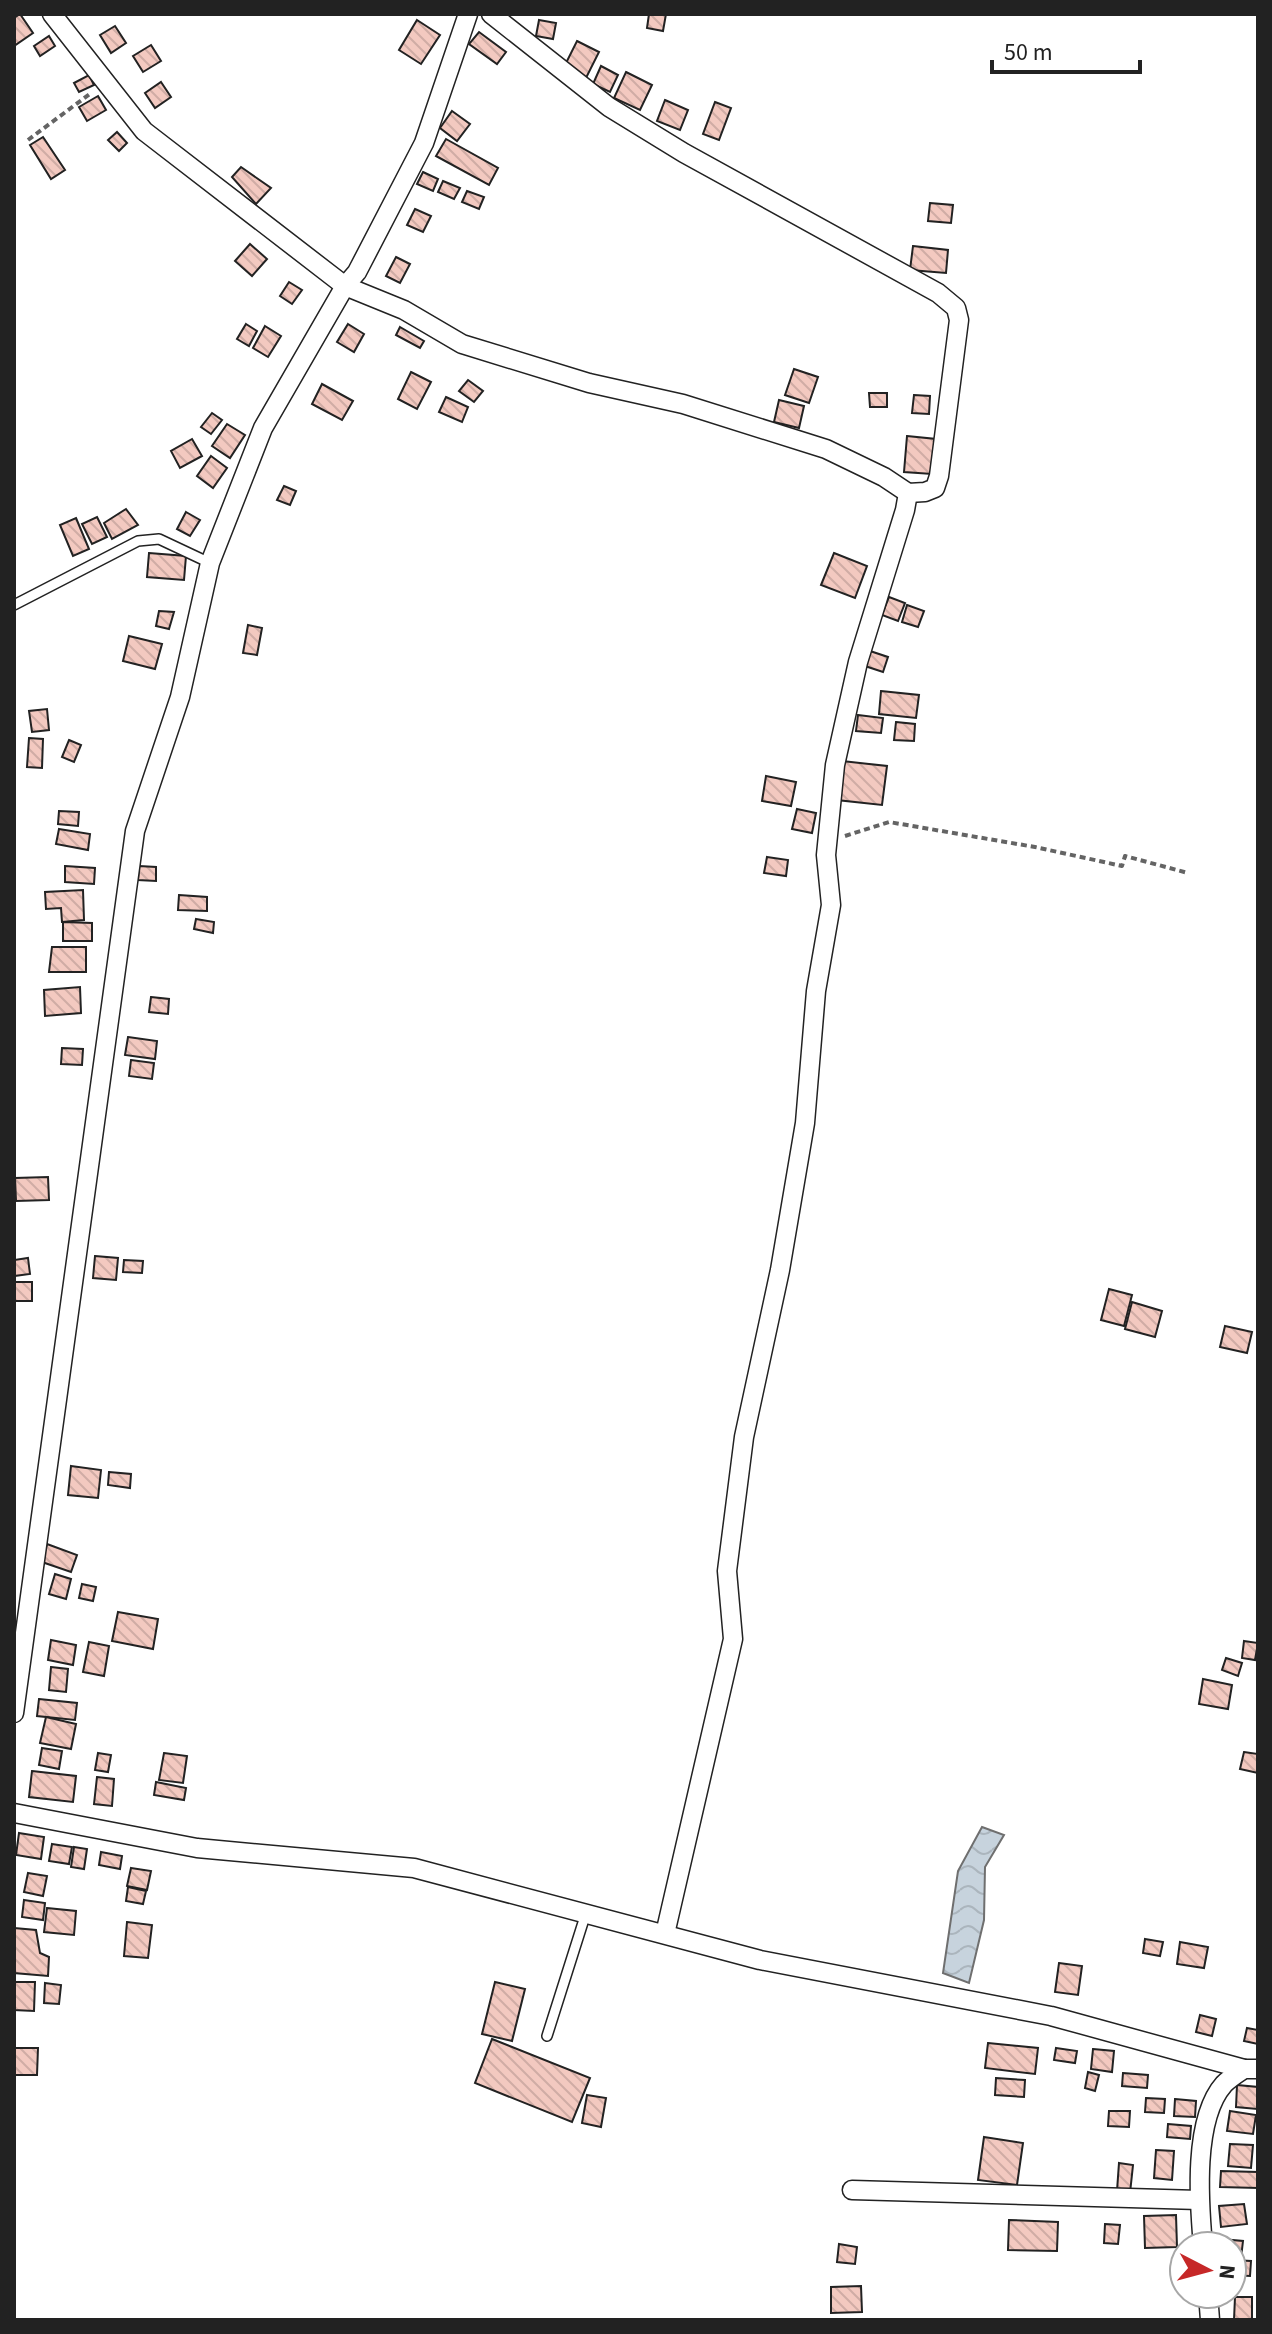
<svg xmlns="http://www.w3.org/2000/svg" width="1272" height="2334" font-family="'Source Sans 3',sans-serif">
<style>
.water{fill:url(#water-waves);stroke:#6f6f6f;stroke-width:2}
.building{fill:url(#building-back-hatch);stroke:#222;stroke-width:2}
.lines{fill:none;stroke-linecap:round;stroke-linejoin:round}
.lane-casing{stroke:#222;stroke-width:12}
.street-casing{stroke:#222;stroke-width:21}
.path{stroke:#646464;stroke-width:4;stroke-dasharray:6 4;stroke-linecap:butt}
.lane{stroke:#fff;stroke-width:9}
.street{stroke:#fff;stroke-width:18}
</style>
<defs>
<pattern id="water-waves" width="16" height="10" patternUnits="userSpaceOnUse" patternTransform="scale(2)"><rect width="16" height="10" fill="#c7d3dd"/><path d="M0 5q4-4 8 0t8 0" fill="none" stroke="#abb5bd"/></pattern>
<pattern id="building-back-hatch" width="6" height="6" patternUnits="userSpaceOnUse" patternTransform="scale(2)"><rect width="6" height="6" fill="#f3c9c0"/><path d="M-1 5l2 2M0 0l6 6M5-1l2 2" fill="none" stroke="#d0aca5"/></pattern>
</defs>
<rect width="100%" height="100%" fill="#fff"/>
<polygon class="water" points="982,1827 1004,1835 985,1867 984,1920 969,1983 943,1973 958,1871"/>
<g class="building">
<polygon points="20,14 33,33 14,46 14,18"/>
<polygon points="649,14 666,14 663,31 647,28"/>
<polygon points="417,20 440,35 421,64 399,50"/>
<polygon points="539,20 556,23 553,39 536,36"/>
<polygon points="115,26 126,43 111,53 100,35"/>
<polygon points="479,32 506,52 497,64 469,44"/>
<polygon points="49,36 55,46 40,56 34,46"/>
<polygon points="577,41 599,52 585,80 563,69"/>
<polygon points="151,45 161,61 143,72 133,56"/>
<polygon points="601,66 618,75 610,92 593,84"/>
<polygon points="626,72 652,85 640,110 614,98"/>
<polygon points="89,75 94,85 79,92 74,83"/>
<polygon points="161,82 171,97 155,108 145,93"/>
<polygon points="98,96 106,110 87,121 79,107"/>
<polygon points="665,100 688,110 680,130 657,121"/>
<polygon points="715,102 731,108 719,140 703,134"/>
<polygon points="452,111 470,124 457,141 440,128"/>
<polygon points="117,132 127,143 119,151 108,140"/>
<polygon points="43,137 65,170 51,179 30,145"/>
<polygon points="446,139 498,168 489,185 436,156"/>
<polygon points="241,167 271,188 256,204 232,177"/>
<polygon points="423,172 438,179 433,191 417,184"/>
<polygon points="443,181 460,188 454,199 438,192"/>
<polygon points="467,191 484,197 479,209 462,202"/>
<polygon points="930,203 953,205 951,223 928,221"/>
<polygon points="415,209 431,216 423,232 407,225"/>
<polygon points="250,244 267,259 252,276 235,261"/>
<polygon points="913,246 948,250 946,273 910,270"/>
<polygon points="396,257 410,264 400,283 386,276"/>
<polygon points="289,282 302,290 292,304 280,296"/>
<polygon points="246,324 257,331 249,346 237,339"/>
<polygon points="348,324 364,334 354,352 337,342"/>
<polygon points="265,326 281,336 268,357 253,348"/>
<polygon points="400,327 424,341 420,348 396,335"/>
<polygon points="794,369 818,377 809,403 785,395"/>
<polygon points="411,372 431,382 417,409 398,399"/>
<polygon points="468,380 483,391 474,402 459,391"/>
<polygon points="322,384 353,401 342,420 312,404"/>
<polygon points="869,393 887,393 887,407 870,407"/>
<polygon points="914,395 930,396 929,414 912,413"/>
<polygon points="446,397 468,407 462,422 439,412"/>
<polygon points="779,400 804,406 799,428 774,422"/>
<polygon points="212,413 222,420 211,434 201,427"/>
<polygon points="227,424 245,435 230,458 212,446"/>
<polygon points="907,436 936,439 932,474 904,472"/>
<polygon points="192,439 202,456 180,468 171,451"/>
<polygon points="211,456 227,468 213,488 197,476"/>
<polygon points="284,486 296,491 290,505 277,500"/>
<polygon points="126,509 138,525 112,539 104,523"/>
<polygon points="186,512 200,520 190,536 177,529"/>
<polygon points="97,517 107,537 92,544 82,524"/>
<polygon points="76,518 89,549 73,556 60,525"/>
<polygon points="149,553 186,556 184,580 147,577"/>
<polygon points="834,553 867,566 855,598 821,585"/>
<polygon points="889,597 905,603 898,621 882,615"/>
<polygon points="907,605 924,611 918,627 902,622"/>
<polygon points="159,611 174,612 169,629 156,626"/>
<polygon points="248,625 262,628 257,655 243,653"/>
<polygon points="129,636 162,644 155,669 123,661"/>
<polygon points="867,650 888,657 883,672 862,665"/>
<polygon points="881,691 919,695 916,718 879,714"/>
<polygon points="47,709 49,730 32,732 29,711"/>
<polygon points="858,715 883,718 881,733 856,731"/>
<polygon points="896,722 915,724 914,741 894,740"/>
<polygon points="29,738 43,739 42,768 27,767"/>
<polygon points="69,740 81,745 74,762 62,757"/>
<polygon points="842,761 887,766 882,805 837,800"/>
<polygon points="766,776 796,782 791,806 762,801"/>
<polygon points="797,809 816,813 812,833 792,829"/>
<polygon points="59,811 79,812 78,826 58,824"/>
<polygon points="59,829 90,834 88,850 56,844"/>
<polygon points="767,857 788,860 786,876 764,873"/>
<polygon points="65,866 95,868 94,884 65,882"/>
<polygon points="139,866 156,867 156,881 138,880"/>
<polygon points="83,890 84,920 62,922 61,908 46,909 45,892"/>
<polygon points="179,895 207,897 207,911 178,910"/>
<polygon points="196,919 214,922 213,933 194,929"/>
<polygon points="63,922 92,923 92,941 63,941"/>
<polygon points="52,947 86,947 86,972 49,972"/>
<polygon points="80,987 81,1013 45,1016 44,990"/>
<polygon points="151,997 169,999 168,1014 149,1012"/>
<polygon points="128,1037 157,1041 155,1059 125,1055"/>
<polygon points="62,1048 83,1049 82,1065 61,1064"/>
<polygon points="131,1060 154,1063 152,1079 129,1076"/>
<polygon points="48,1177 49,1200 16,1201 15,1178"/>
<polygon points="95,1256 118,1258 116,1280 93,1278"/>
<polygon points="28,1258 30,1274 14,1276 14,1260"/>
<polygon points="124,1260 143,1261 142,1273 123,1272"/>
<rect x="14" y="1282" width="18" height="19"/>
<polygon points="1109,1289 1132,1295 1124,1326 1101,1320"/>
<polygon points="1132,1302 1162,1311 1155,1337 1125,1329"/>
<polygon points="1225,1326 1252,1332 1247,1353 1220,1347"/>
<polygon points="71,1466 101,1470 98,1498 68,1495"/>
<polygon points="109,1472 131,1474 130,1488 108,1485"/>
<polygon points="47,1544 77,1555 71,1572 42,1562"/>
<polygon points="55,1574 71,1579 66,1599 49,1594"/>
<polygon points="82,1584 96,1587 93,1601 79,1598"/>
<polygon points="118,1612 158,1619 153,1649 112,1641"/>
<polygon points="51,1640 76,1645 73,1665 48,1660"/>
<polygon points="1244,1641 1258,1643 1255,1660 1242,1658"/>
<polygon points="89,1642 109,1646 104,1676 83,1672"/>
<polygon points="1226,1658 1242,1663 1238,1676 1222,1670"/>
<polygon points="51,1667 68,1669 66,1692 49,1690"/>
<polygon points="1203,1679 1232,1685 1228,1709 1199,1704"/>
<polygon points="39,1699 77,1703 75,1720 37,1716"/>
<polygon points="46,1717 76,1724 71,1749 40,1743"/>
<polygon points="42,1748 62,1751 59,1769 39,1765"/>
<polygon points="1244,1752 1258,1754 1258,1773 1240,1769"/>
<polygon points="98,1753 111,1755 108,1772 95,1770"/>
<polygon points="164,1753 187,1756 183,1783 159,1780"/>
<polygon points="32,1771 76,1776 73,1802 29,1797"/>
<polygon points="97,1777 114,1779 112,1806 94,1804"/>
<polygon points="156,1782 186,1788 184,1800 154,1795"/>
<polygon points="19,1833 44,1837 41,1859 16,1855"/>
<polygon points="52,1844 72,1847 69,1864 49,1861"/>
<polygon points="74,1847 87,1849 84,1869 71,1867"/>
<polygon points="101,1852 122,1856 120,1869 99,1865"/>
<polygon points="131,1868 151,1871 147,1890 127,1886"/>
<polygon points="28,1873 47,1876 43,1896 24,1892"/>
<polygon points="128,1887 146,1891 143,1904 126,1901"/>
<polygon points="24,1900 45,1903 43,1920 22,1917"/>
<polygon points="47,1908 76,1911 74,1935 44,1932"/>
<polygon points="127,1922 152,1925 148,1958 124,1956"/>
<polygon points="14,1928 36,1930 40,1953 49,1957 48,1976 14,1973"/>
<polygon points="1145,1939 1163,1942 1160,1956 1143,1953"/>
<polygon points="1180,1942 1208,1947 1204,1968 1177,1964"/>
<polygon points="1059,1963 1082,1966 1078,1995 1055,1992"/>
<polygon points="14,1982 35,1982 34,2011 14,2010"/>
<polygon points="495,1982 525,1989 512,2041 482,2034"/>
<polygon points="45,1983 61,1985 59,2004 44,2003"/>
<polygon points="1200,2015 1216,2019 1212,2036 1196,2032"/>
<polygon points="1247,2028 1258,2030 1258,2044 1244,2041"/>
<polygon points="492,2039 590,2078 572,2122 475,2083"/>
<polygon points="988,2043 1038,2048 1035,2074 985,2068"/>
<polygon points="14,2048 38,2048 37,2075 14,2075"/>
<polygon points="1056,2048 1077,2051 1075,2063 1054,2060"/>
<polygon points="1093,2049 1114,2051 1112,2072 1091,2069"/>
<polygon points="1088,2072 1099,2075 1095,2091 1085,2088"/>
<polygon points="1123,2073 1148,2075 1147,2088 1122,2086"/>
<polygon points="996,2078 1025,2080 1024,2097 995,2095"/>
<polygon points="1237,2085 1258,2087 1257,2109 1236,2107"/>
<polygon points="587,2095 606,2098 601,2127 582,2123"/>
<polygon points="1146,2098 1165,2099 1164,2113 1145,2112"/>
<polygon points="1175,2099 1196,2101 1195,2117 1174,2116"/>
<polygon points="1109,2111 1130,2111 1129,2127 1108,2126"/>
<polygon points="1230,2111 1256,2115 1253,2134 1227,2131"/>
<polygon points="1168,2124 1191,2126 1190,2139 1167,2137"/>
<polygon points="984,2137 1023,2143 1017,2185 978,2180"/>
<polygon points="1230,2144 1253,2145 1251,2168 1228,2166"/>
<polygon points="1156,2150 1174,2151 1172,2180 1154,2178"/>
<polygon points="1119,2163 1133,2165 1130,2193 1117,2191"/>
<polygon points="1221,2171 1258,2172 1258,2188 1220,2187"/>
<polygon points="1244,2204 1247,2224 1221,2227 1219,2206"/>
<polygon points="1176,2215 1177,2247 1145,2248 1144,2216"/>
<polygon points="1009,2220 1058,2222 1057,2251 1008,2250"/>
<polygon points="1105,2224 1120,2225 1118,2244 1104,2243"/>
<polygon points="1221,2239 1243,2241 1241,2258 1232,2258 1232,2246 1220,2246"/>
<polygon points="839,2244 857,2247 855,2264 837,2262"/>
<polygon points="1232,2260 1251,2261 1250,2276 1232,2275"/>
<polygon points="861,2286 862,2312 831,2313 831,2287"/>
<polygon points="1235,2297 1252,2297 1252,2320 1234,2320"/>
</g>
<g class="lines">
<defs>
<g id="lane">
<polyline points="14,605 138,541 159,539 210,563"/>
<polyline points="547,2036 586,1913"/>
</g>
<g id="street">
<polyline points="52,14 144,131 345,286 404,310 462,344 589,383 683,404 826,449 884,477 908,493 905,510 858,662 835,765 826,855 831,905 816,991 805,1123 780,1270 744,1437 727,1571 733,1639 665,1934"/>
<polyline points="491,14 609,107 684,153 938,293 956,308 959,320 939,476 935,488 925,492 908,493"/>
<polyline points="14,1713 135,831 180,697 210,563 263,428 345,286 357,272 424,143 468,14"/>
<polyline points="14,1813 197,1848 414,1868 760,1960 1051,2016 1244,2069"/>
<polyline points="852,2190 1199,2200"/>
<path d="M 1203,2246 C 1199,2201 1193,2119 1224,2084 C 1230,2078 1238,2073 1244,2069 L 1258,2069"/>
<polyline points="1208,2294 1210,2320"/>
</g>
</defs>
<use href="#lane" class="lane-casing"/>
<use href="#street" class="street-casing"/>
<g class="path">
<polyline points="28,140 91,93"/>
<polyline points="845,836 889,822 1035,847 1122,866 1125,856 1188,873"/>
</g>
<use href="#lane" class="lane"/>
<use href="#street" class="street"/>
</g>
<rect width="1272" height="2334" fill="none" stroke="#222222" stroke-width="32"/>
<g transform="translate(1208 2270) rotate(96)"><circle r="38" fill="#ffffff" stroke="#a7a7a7" stroke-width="2"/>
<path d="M0-6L14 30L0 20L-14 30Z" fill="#c62828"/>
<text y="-12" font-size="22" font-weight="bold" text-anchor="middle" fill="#222222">N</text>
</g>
<path d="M992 60v12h148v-12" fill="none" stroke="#222222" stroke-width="4"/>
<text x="1004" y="60" font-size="24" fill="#222222" stroke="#ffffff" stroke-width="6" paint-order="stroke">50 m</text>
</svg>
